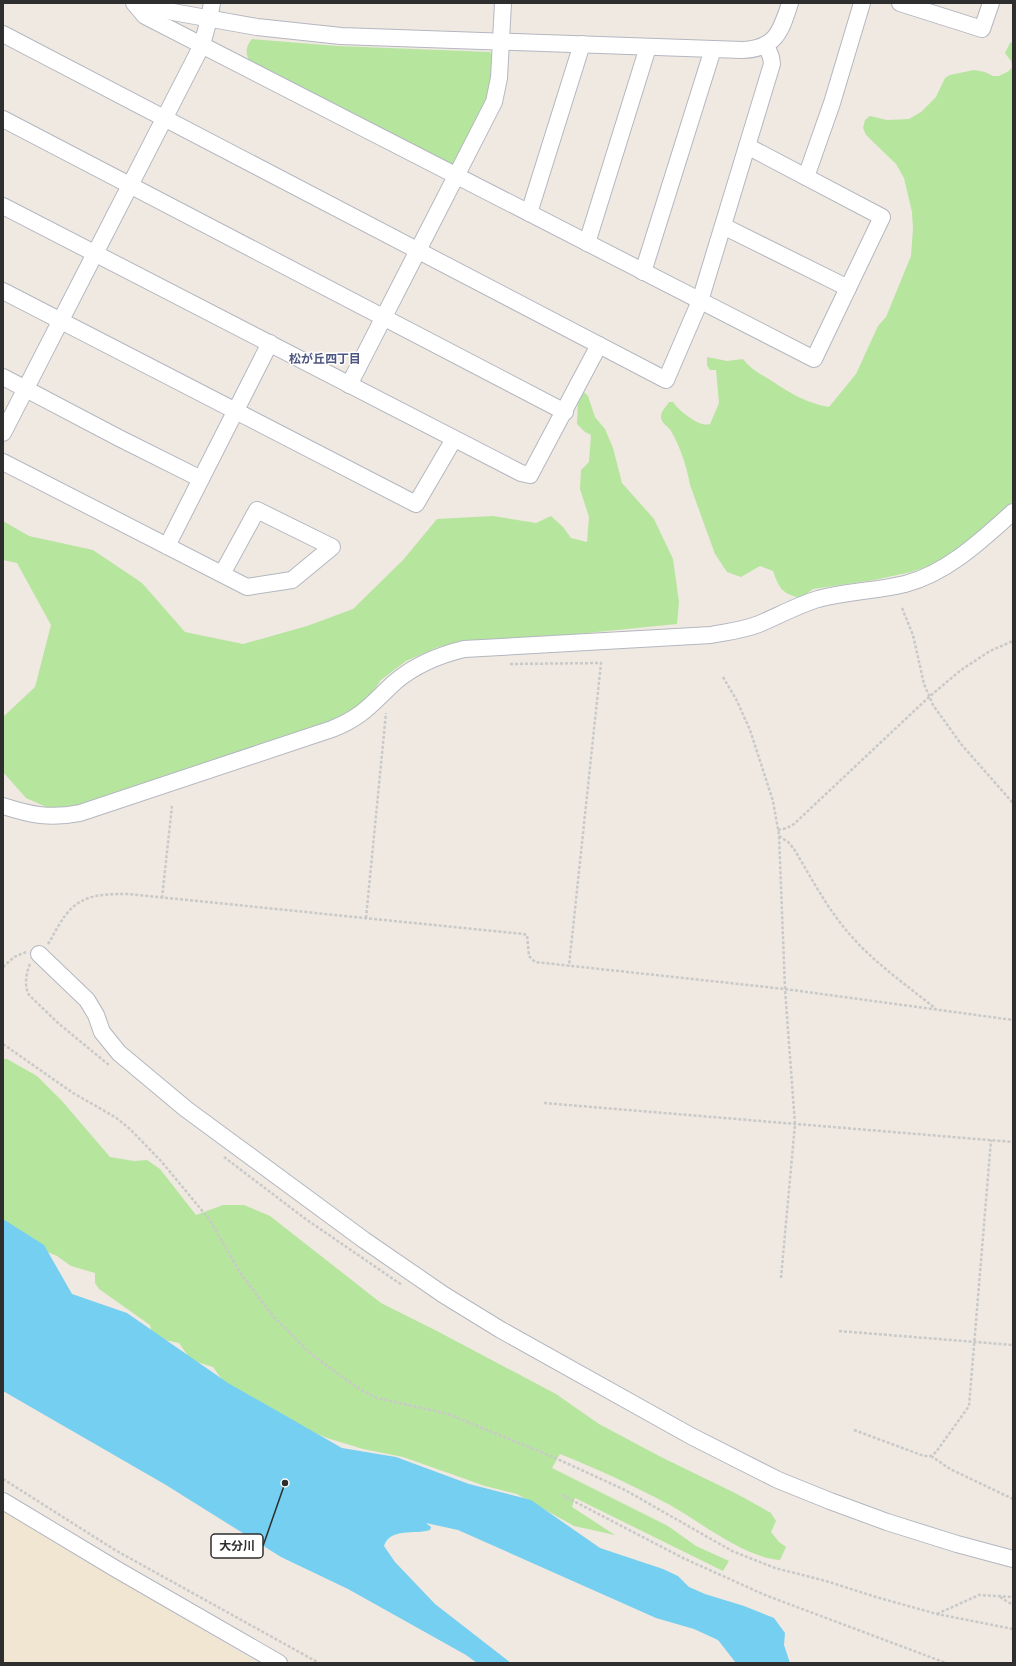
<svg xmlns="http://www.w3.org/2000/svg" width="1016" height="1666" font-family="Manrope,'Noto Sans JP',sans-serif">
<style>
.education{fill:#f0e6d1}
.green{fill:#b6e59e}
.water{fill:#75cff0}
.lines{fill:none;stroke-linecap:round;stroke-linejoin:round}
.minor-casing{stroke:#b4b7c1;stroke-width:18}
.path{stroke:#c9c9c9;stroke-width:2.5;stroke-dasharray:3 2;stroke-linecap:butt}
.minor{stroke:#fff;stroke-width:16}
.labels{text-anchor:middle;stroke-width:3;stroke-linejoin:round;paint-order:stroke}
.neighbourhood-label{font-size:12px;font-weight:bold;fill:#4d5680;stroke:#fff}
.leader{fill:none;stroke:#2e2e2e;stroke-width:1.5}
.callout-dot{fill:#2e2e2e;stroke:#fff;stroke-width:1.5}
.callout{fill:#fff;stroke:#2e2e2e;stroke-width:1.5}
.callout-label{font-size:12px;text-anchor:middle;font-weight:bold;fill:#2e2e2e}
</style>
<rect width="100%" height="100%" fill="#efe9e1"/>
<polygon class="education" points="3,1511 258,1663 3,1663"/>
<g class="green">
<path d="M 252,39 L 337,46 L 490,52 L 493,55 L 492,90 L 457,163 L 451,165 L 251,63 C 245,55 245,47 252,39 Z"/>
<path d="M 1013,42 L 1013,501 L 968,542 L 938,563 L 911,572 L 874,580 L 813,589 L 801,598 C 782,594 779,588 773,571 L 760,566 L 741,577 L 727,572 L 715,554 L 690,485 C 687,467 680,446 671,431 C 668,426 662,424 661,418 C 660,412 666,407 669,402 L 673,402 C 679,411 700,428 710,424 L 719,403 L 716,370 L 710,370 L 707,365 L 707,357 L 727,361 L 743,359 C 751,369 757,372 767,378 C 789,392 803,402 829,407 L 856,374 L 878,326 L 886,317 L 911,256 L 913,229 L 912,212 L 904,178 L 896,164 L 866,135 L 863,128 L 865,120 L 870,116 L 887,120 L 909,119 L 921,112 L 936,97 L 945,78 L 950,75 L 974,70 L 985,72 L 993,76 L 999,76 L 1009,71 L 1012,67 L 1011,61 L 1005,53 L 1010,43 Z"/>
<polygon points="582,390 588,396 595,417 605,429 613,448 622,483 654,519 673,559 679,602 677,624 547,637 469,641 438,647 406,661 381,680 368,699 333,721 112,798 53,810 26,798 3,772 3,717 35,687 51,625 17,563 3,560 3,521 29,536 93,550 142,583 185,632 243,644 307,626 353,609 403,560 437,519 493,516 536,523 551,516 563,527 571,538 587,542 589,517 580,489 581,470 589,462 591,435 585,432 577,424 578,399"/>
<path d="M 3,1059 L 7,1059 L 37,1076 L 62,1101 L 110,1157 L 134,1161 L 147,1160 L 160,1169 L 196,1215 L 223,1205 L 244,1205 L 270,1216 L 381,1303 L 437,1331 L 556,1394 L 599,1424 L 661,1457 L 737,1494 L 771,1513 L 776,1521 L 771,1532 L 779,1542 L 786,1547 L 780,1560 C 743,1557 702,1523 670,1505 C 634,1486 598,1469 560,1454 L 552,1468 L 668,1526 L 696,1546 L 729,1561 L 723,1571 L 575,1498 L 572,1507 L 615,1535 L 574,1526 L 517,1494 L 485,1486 L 403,1457 L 363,1449 L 327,1438 L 296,1425 L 225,1384 L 213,1367 L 191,1360 L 179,1343 L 160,1339 L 152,1334 L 150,1325 L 99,1289 L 95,1283 L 95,1273 L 71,1266 L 57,1256 L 15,1238 L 3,1229 Z"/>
</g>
<path class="water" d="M 3,1219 L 44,1245 L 72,1294 L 127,1313 L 228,1383 L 342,1448 L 396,1457 L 469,1484 L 531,1500 L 600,1548 L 663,1569 L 678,1576 L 689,1587 L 705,1594 L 744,1606 L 774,1618 L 785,1633 L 784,1645 L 790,1663 L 736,1663 L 718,1640 L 694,1629 L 656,1618 L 458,1530 L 426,1523 L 431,1527 L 430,1530 C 415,1535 390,1527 384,1546 L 395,1562 L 435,1604 L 511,1663 L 477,1663 L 466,1655 L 348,1589 L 281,1557 L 166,1485 L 3,1391 Z"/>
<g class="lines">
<defs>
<g id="minor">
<polyline points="134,3 145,16 814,359 882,217 747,146"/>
<path d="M 140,3 L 173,12 L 257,27 L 341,36 L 742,50 C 776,49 781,31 790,3"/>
<polyline points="900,3 982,29 991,3"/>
<polyline points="3,34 666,380 700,301 772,64 771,57 766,45"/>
<polyline points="3,119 565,412"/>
<polyline points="806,177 832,103 862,3"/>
<polyline points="3,206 521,473 530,475 599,345"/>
<polyline points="529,213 582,44"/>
<polyline points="723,226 848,288"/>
<polyline points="587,243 648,47"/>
<polyline points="643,272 713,49"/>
<polyline points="3,291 416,504 454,439"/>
<polyline points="3,377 119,438 201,479"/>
<polyline points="349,385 494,102 499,78 503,3"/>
<polyline points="3,433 202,45 209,19 212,3"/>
<polyline points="3,462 247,587 292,580 332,547 257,510 222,574"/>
<polyline points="167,546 270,343"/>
<path d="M 3,806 C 31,815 50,819 80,813 L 332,729 C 363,717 372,703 395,682 C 415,665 439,655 464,649 L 711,635 C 727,632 744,630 759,624 C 778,616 798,605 818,599 C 847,591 876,591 905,584 C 947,573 982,540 1013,512"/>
<polyline points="39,954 87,1000 96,1015 102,1032 119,1053 186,1109 364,1240 444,1295 501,1330 691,1436 778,1480 830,1501 887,1522 957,1544 1013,1559"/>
<polyline points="3,1501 116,1569 279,1663"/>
</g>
</defs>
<use href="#minor" class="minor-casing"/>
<g class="path">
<polyline points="902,608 913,635 924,684 933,705 961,744 1013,803"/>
<polyline points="510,664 601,663 569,966"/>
<polyline points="723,677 736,699 750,730 773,801 779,835 785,989 795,1124 781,1278"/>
<polyline points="778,830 787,828 794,824 929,697 961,670 990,651 1013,641"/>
<path d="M 779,836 L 788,842 L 794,849 C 812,879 829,912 853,938 C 877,965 908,986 936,1009"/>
<polyline points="162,898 172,806"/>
<polyline points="366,918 386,713"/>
<path d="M 48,944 C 52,938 55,931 59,925 C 76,895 96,894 128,894 L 523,934 L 527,935 L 529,956 L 535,962 L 785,989 L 1013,1020"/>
<path d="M 30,964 C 26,973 24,986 29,995 L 58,1023 L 109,1065"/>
<polyline points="3,967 14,957 26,952"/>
<polyline points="3,1044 73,1093 115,1117 130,1129 161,1161 209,1219 241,1274 273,1316 312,1355 361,1390 377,1398 448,1414 553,1457 625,1490 732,1551 775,1568 826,1581 876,1597 937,1614 1013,1629"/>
<polyline points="544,1103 1013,1142"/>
<polyline points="224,1157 307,1220 402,1285"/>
<polyline points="839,1331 1013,1345"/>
<polyline points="854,1430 924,1456 931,1456 936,1452 969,1406 991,1140"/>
<polyline points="931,1456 950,1469 1013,1499"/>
<polyline points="3,1479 115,1550 319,1663"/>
<polyline points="562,1495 683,1558 765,1595 946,1663"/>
<polyline points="1000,1597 1013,1605"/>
<polyline points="937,1614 979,1595 1013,1597"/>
</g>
<use href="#minor" class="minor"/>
</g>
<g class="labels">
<g class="neighbourhood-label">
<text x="325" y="363">松が丘四丁目</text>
</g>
</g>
<path class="leader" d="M285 1483L263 1546"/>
<circle class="callout-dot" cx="285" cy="1483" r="4"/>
<rect class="callout" x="211" y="1534" width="52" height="24" rx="4"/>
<g class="callout-label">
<text x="237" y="1550">大分川</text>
</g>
<rect width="1016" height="1666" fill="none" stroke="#2e2e2e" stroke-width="8"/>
</svg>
